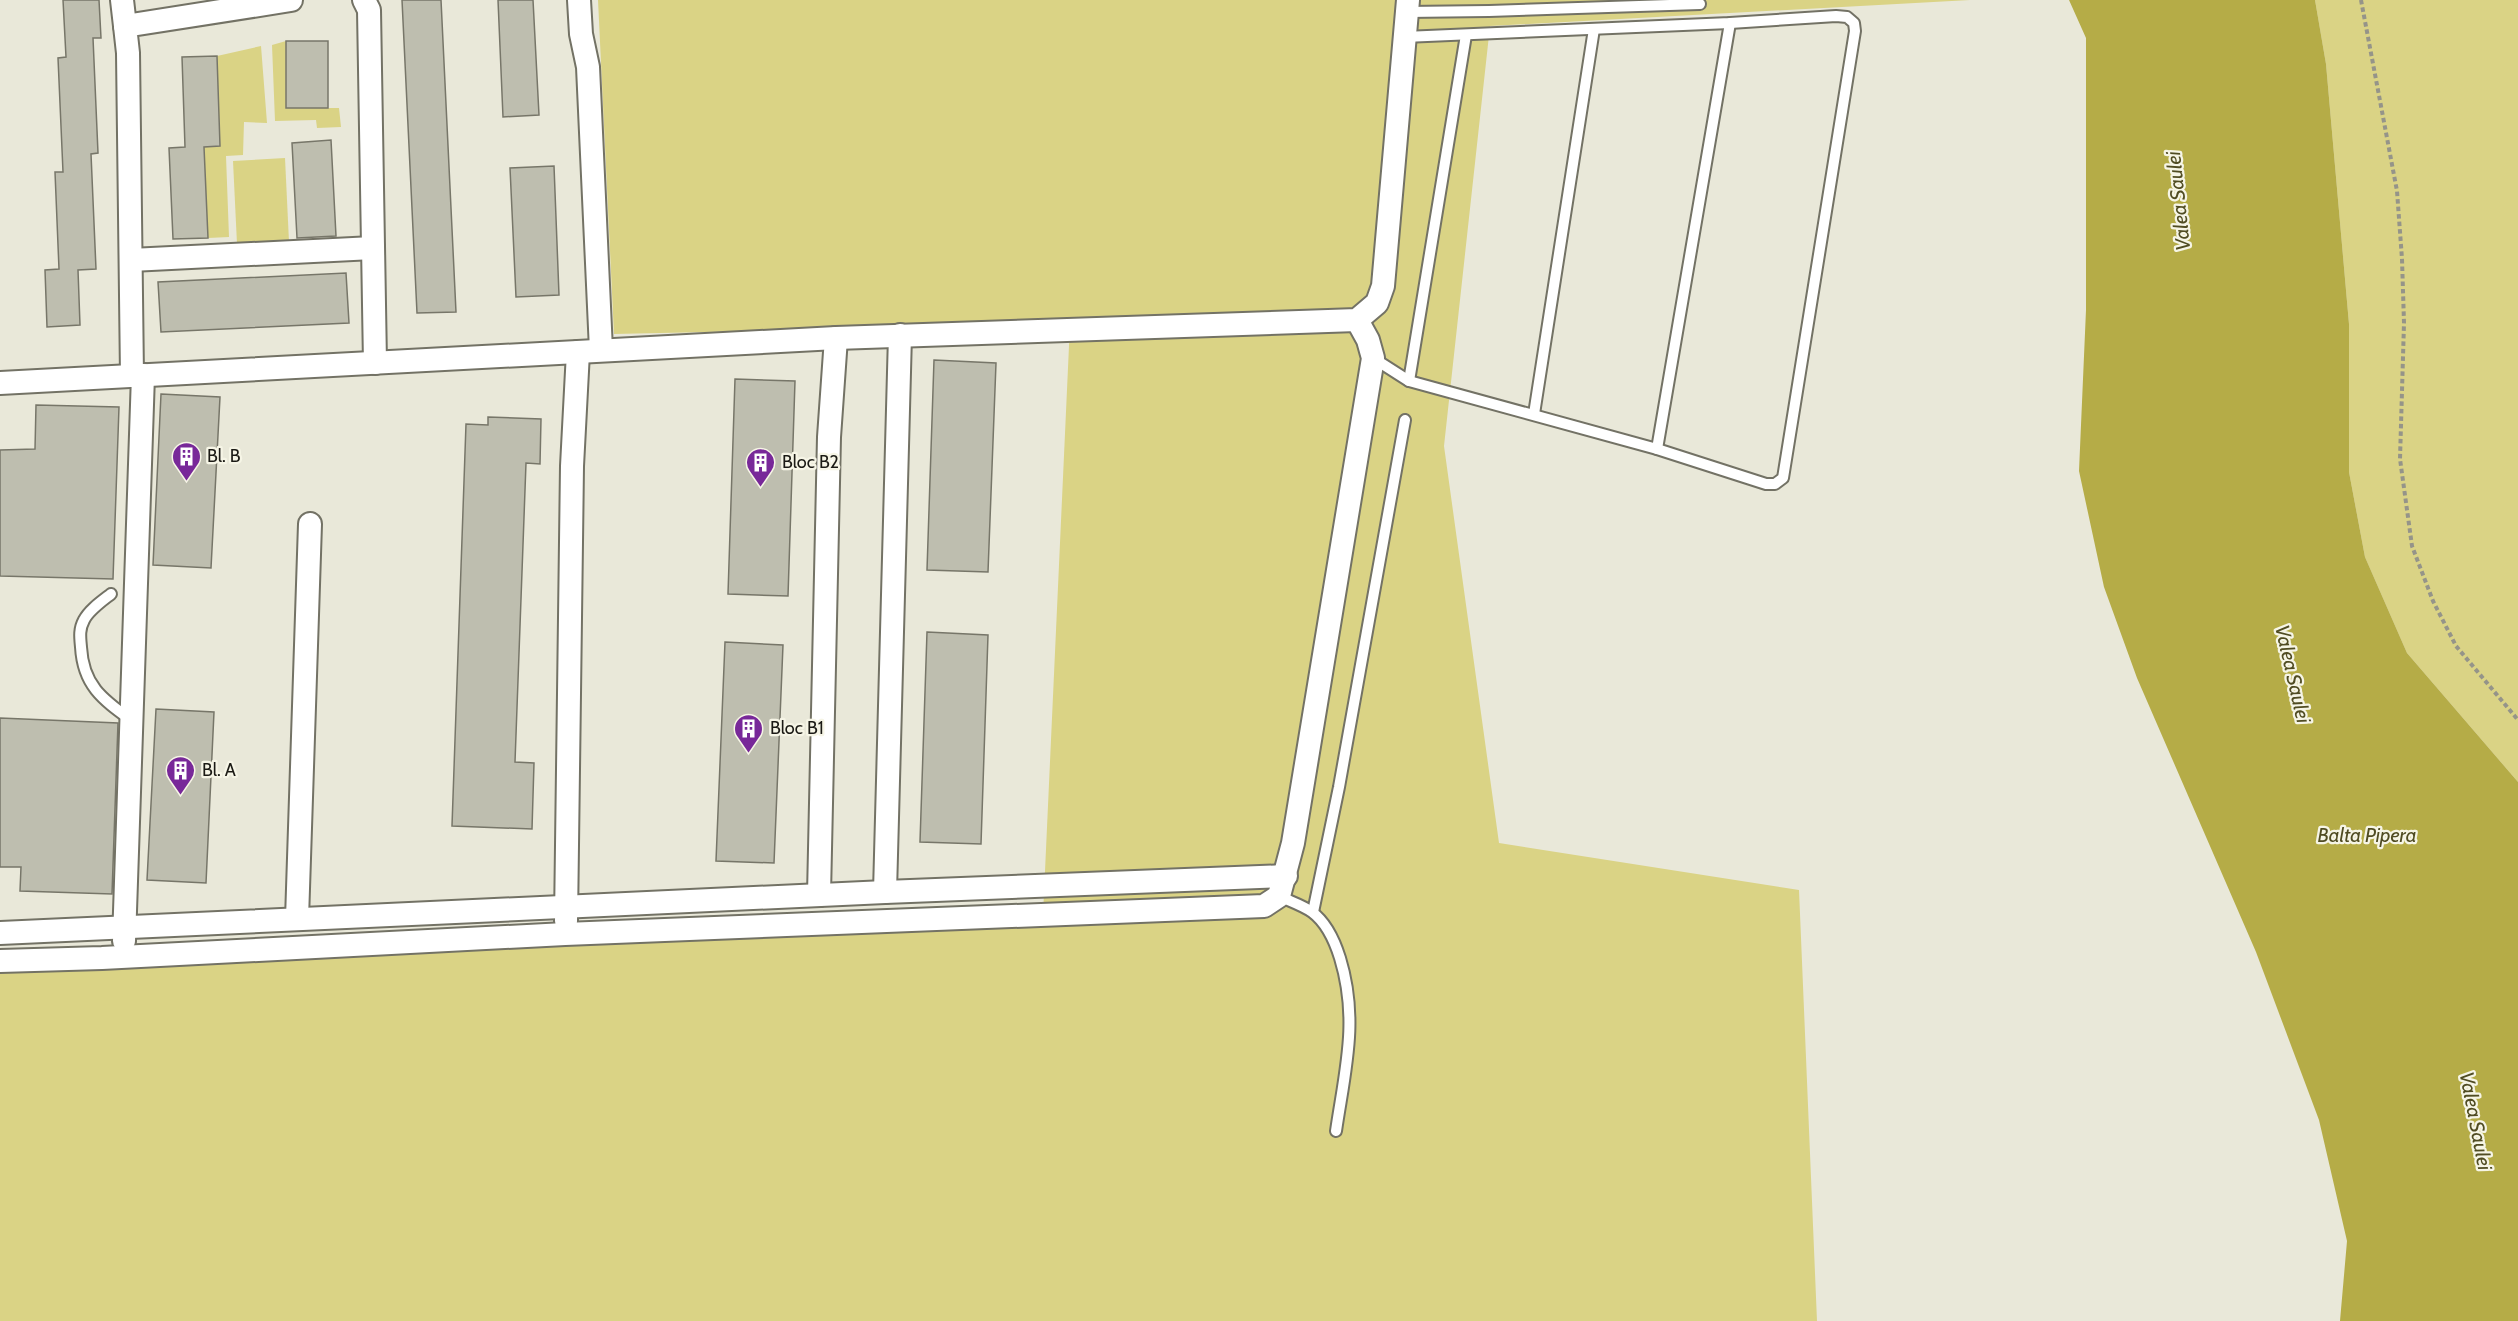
<svg xmlns="http://www.w3.org/2000/svg" width="2518" height="1321" font-family="Cabin,sans-serif">
<style>
.green{fill:#dad385}
.water{fill:#b5ac47}
.building{fill:#bebeaf;stroke:#777669;stroke-width:1.5}
.lines{fill:none;stroke-linecap:round;stroke-linejoin:round}
.service-casing{stroke:#737265;stroke-width:14}
.minor-casing{stroke:#737265;stroke-width:26}
.path{stroke:#959489;stroke-width:4;stroke-dasharray:4.5 3;stroke-linecap:butt}
.service{stroke:#fff;stroke-width:10}
.minor{stroke:#fff;stroke-width:22}
.labels{text-anchor:middle;stroke-width:4.5;stroke-linejoin:round;paint-order:stroke}
.poi-label{font-size:18px;fill:#1b1a15;stroke:#f6f5e6;text-anchor:start}
.water-label{font-size:20px;font-style:italic;fill:#504c22;stroke:#f6f5e6}
</style>
<rect width="100%" height="100%" fill="#e9e8d9"/>
<g class="green">
<polygon points="598,0 1970,0 1490,26 1444,446 1499,843 1799,890 1817,1321 0,1321 0,954 1043,915 1070,324 614,334"/>
<polygon points="2315,0 2518,0 2518,782 2407,653 2365,557 2349,472 2349,324 2326,64"/>
<polygon points="286,41 286,108 339,108 341,127 317,128 316,120 275,121 272,45"/>
<polygon points="261,46 267,123 244,122 243,155 226,156 229,237 208,238 204,147 220,146 217,56"/>
<polygon points="285,158 289,242 237,244 233,161"/>
</g>
<polygon class="water" points="2069,0 2315,0 2326,64 2349,324 2349,472 2365,557 2407,653 2518,782 2518,1321 2340,1321 2347,1241 2319,1120 2256,952 2137,678 2104,587 2079,471 2086,310 2086,38"/>
<g class="building">
<polygon points="63,0 99,0 101,38 93,38 98,153 91,154 96,269 78,270 80,325 47,327 45,270 59,269 55,172 63,172 58,58 66,57"/>
<polygon points="402,0 441,0 456,312 417,313"/>
<polygon points="498,0 533,0 539,115 503,117"/>
<rect x="286" y="41" width="42" height="67"/>
<polygon points="217,56 220,146 204,147 208,238 173,239 169,148 185,147 182,57"/>
<polygon points="331,140 336,236 297,238 292,143"/>
<polygon points="554,166 559,295 516,297 510,168"/>
<polygon points="346,273 349,323 161,332 158,282"/>
<polygon points="934,360 996,363 988,572 927,570"/>
<polygon points="735,379 795,381 788,596 728,594"/>
<polygon points="161,394 220,397 211,568 153,565"/>
<polygon points="36,405 119,407 113,579 0,576 0,450 35,449"/>
<polygon points="488,417 541,419 540,464 526,463 515,762 534,763 532,829 452,826 466,424 488,425"/>
<polygon points="927,632 988,635 981,844 920,842"/>
<polygon points="725,642 783,645 774,863 716,861"/>
<polygon points="156,709 214,712 206,883 147,880"/>
<polygon points="0,718 118,723 112,894 20,891 21,867 0,867"/>
</g>
<g class="lines">
<defs>
<g id="service">
<polyline points="1406,12 1489,11 1700,4"/>
<polyline points="1373,358 1409,381 1657,449 1766,484 1775,484 1783,478 1855,31 1854,23 1847,17 1836,16 1730,23 1404,37"/>
<polyline points="1409,381 1466,35"/>
<polyline points="1534,414 1594,29"/>
<polyline points="1657,449 1730,23"/>
<path d="M 111,594 C 102,601 89,610 84,620 C 79,629 80,637 81,647 C 83,685 102,699 131,720"/>
<path d="M 1279,896 C 1289,901 1302,905 1312,912 C 1327,923 1335,942 1340,958 C 1359,1020 1345,1070 1336,1131"/>
<polyline points="1313,912 1339,787 1405,420"/>
</g>
<g id="minor">
<polyline points="122,0 125,26"/>
<polyline points="364,0 369,10 375,363"/>
<polyline points="579,0 581,34 588,67 601,350"/>
<polyline points="131,260 373,248"/>
<polyline points="132,376 128,53 125,26 291,0"/>
<polyline points="0,383 836,338 1357,320 1377,303 1383,286 1408,0"/>
<polyline points="885,892 900,335"/>
<polyline points="819,895 829,437 836,338"/>
<polyline points="297,919 310,524"/>
<polyline points="566,921 572,466 578,352"/>
<polyline points="0,933 885,892 1286,876"/>
<polyline points="124,941 143,375"/>
<polyline points="0,961 102,958 565,934 1264,906 1279,896 1293,843 1373,358 1368,340 1357,320"/>
</g>
</defs>
<use href="#service" class="service-casing"/>
<use href="#minor" class="minor-casing"/>
<polyline class="path" points="2361,0 2397,191 2402,259 2404,323 2400,459 2412,546 2433,601 2456,646 2518,720"/>
<use href="#service" class="service"/>
<use href="#minor" class="minor"/>
</g>
<defs>
<symbol id="building-pin" viewBox="-11 -11 22 30"><path d="M0 17L-7.5 6A9.5 9.5 0 1 1 7.5 6Z" fill="#782899" stroke="#f6f5e6"/><path d="M-4-6H4V6H1V3H-1V6H-4ZM-2.5-4.3h1.7v1.8h-1.7ZM.8-4.3h1.7v1.8H.8ZM-2.5-1h1.7V.8h-1.7ZM.8-1h1.7V.8H.8Z" fill="#fff"/></symbol>
</defs>
<g fill-rule="evenodd">
<use href="#building-pin" x="170" y="440" width="33" height="45"/>
<use href="#building-pin" x="744" y="446" width="33" height="45"/>
<use href="#building-pin" x="732" y="712" width="33" height="45"/>
<use href="#building-pin" x="164" y="754" width="33" height="45"/>
</g>
<g class="labels">
<g class="poi-label">
<text x="207" y="462">Bl. B</text>
<text x="782" y="468">Bloc B2</text>
<text x="770" y="734">Bloc B1</text>
<text x="202" y="776">Bl. A</text>
</g>
<g class="water-label">
<text transform="translate(2178 201) rotate(-96)" y="7">Valea Saulei</text>
<text transform="translate(2293 674) rotate(77)" y="7">Valea Saulei</text>
<text x="2367" y="842">Balta Pipera</text>
<text transform="translate(2476 1121) rotate(79)" y="7">Valea Saulei</text>
</g>
</g>
</svg>
